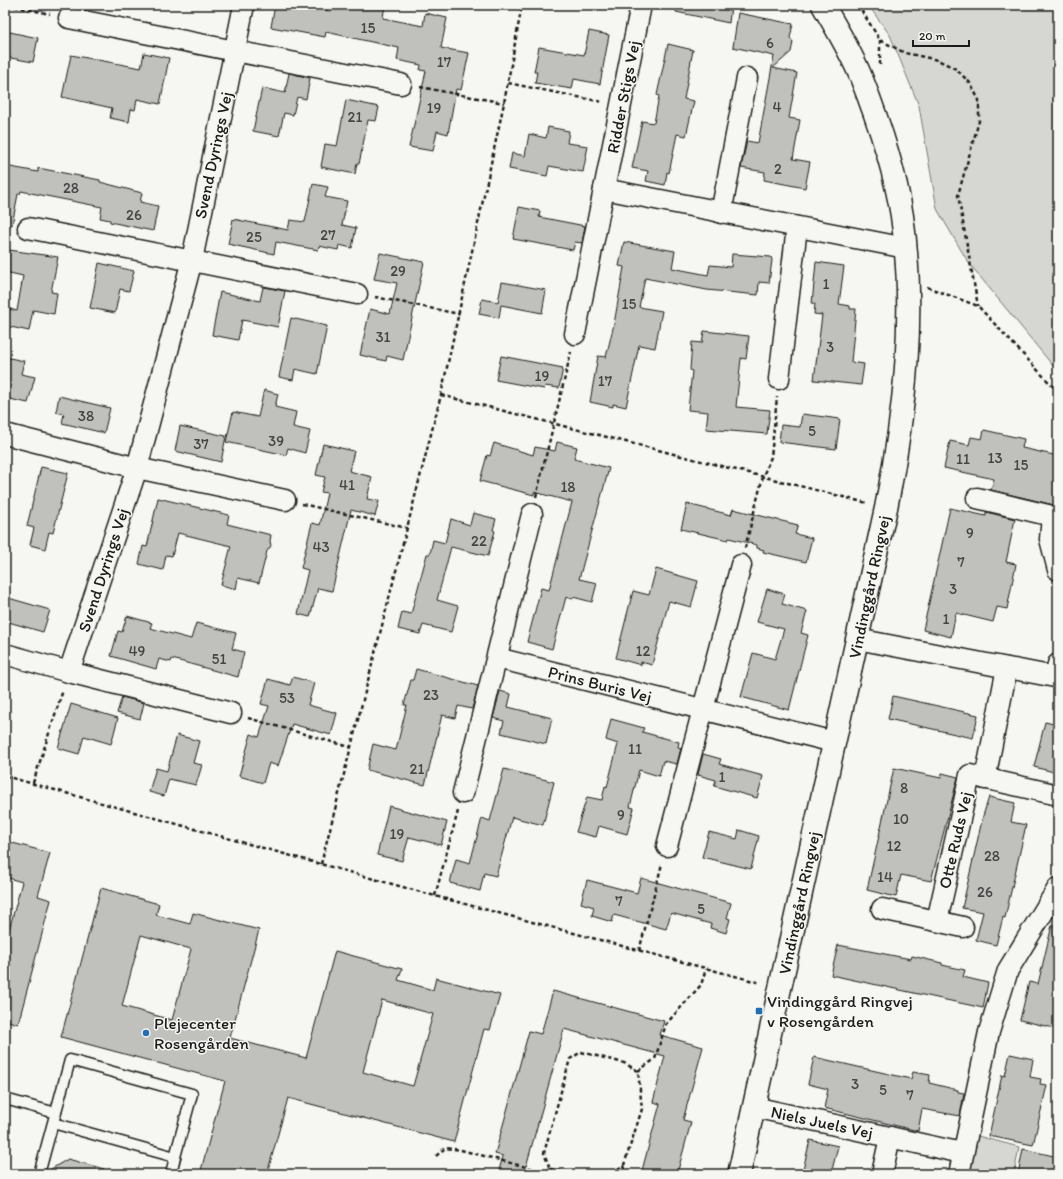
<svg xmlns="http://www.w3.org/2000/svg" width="1063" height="1179" font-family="Itim,sans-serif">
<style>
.green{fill:#d6d6d2;stroke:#797977}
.building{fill:#c0c0bd;stroke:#1c1c1c;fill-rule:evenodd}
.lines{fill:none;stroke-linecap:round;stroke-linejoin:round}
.lane-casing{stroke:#1c1c1c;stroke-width:13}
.street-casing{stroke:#1c1c1c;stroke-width:23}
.secondary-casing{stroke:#1c1c1c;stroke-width:25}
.path{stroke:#1c1c1c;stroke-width:2.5;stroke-dasharray:4 3;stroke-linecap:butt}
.lane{stroke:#f6f6f2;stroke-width:10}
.street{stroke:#f6f6f2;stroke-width:20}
.secondary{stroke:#f6f6f2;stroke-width:22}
.poi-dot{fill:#1f6fb2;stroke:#f6f6f2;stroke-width:1.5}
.labels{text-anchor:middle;stroke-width:3;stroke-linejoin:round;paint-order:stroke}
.number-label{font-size:15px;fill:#454544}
.street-label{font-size:17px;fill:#1c1c1c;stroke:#f6f6f2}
.poi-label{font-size:17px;fill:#1c1c1c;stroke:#f6f6f2;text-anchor:start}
</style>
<rect width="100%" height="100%" fill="#f6f6f2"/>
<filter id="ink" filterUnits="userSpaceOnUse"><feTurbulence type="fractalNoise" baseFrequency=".025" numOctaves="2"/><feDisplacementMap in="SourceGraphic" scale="8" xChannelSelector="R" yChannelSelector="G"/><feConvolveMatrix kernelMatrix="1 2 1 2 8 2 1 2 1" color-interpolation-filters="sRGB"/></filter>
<g filter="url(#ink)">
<g class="green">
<polygon points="868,5 1058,5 1058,372 968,262 937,209 919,106 890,35"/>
<polygon points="974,1135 1019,1147 1014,1174 965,1174"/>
</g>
<g class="building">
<polygon points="275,5 295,5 331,11 333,5 385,5 383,18 423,26 425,13 447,18 441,48 469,53 461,90 456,89 448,134 437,131 433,151 409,147 426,71 420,70 421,65 397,60 399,48 326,32 325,37 271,27"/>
<polygon points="676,5 731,5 729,23 676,12"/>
<polygon points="738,13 793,24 790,38 793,42 791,52 773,68 797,73 789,118 800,120 793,159 810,162 805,188 764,180 765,172 741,168 747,141 758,143 774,56 733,47"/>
<polygon points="5,31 38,38 33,62 5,57"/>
<polygon points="589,31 609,35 600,84 574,79 572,89 535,83 537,72 534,72 539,47 584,55"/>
<polygon points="668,44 693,50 684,99 694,101 686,136 677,134 669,173 667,172 665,185 646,181 648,171 632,168 642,121 654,123 659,96 657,95"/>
<polygon points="144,53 169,58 160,104 137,99 135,110 131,109 129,122 110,118 112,108 62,97 71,55 141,68"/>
<polygon points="289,73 310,78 306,99 297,97 293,115 284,113 279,136 253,131 262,88 285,93"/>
<polygon points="346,100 379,107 376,121 368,120 359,164 357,163 355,174 321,167 325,144 337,146"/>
<polygon points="548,127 569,131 567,143 588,146 583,172 549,166 547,176 509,169 512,153 525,156 529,134 546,138"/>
<polygon points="5,166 38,172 38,168 100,180 100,182 142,193 140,202 158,206 153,231 110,222 110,220 100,218 102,207 21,191 20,194 18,194 12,225 5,225"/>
<polygon points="313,184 328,187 325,197 347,201 342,225 356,228 352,248 339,245 338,250 319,246 318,250 276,242 274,254 228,244 233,219 288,230 290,220 305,222"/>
<polygon points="519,207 540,211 539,217 585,226 582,243 575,242 573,250 513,239"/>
<polygon points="624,242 675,251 672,268 708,275 710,265 731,267 732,254 771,257 772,260 769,283 759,282 758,295 707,290 645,278 639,307 662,311 655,348 639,345 626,407 613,404 613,407 590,402 598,356 606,357 614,324 624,267 619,266"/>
<polygon points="9,250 58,257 51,292 57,293 54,314 33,310 29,331 6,326 10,309 17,311 23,276 5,272"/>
<polygon points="380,253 424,262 403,360 387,356 386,361 360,355 370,309 390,314 397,283 374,279"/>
<polygon points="816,262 844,266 839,304 850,306 850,309 856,309 851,362 864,364 861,385 814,380 822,315 814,314 815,304 812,304"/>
<polygon points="99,263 134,271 129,291 120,289 115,313 90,308"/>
<polygon points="502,282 546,290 542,313 501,305 499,318 479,314 482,299 498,302"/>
<polygon points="263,287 285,291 278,327 242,320 238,340 212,335 220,292 260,301"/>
<polygon points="291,318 327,326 317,374 295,369 293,380 279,377"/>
<polygon points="704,331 749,336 746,359 741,358 736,407 770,410 767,434 706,429 708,412 688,410 692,371 690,370 692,342 702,343"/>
<polygon points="501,356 563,368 559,388 545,386 544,389 496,380"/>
<polygon points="5,357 24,361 21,374 35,377 28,403 5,398"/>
<polygon points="264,390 278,394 275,407 296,412 293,427 310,431 305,453 288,448 286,455 226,442 233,412 258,417"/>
<polygon points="59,396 110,408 104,433 62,423 64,414 56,412"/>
<polygon points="802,414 840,419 836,449 779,442 781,425 800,427"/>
<polygon points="180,426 226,436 221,462 175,451"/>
<polygon points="984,430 1024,439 1022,448 1058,456 1058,506 991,490 994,479 944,468 950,441 969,445 971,437 982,439"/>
<polygon points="557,442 577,447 574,459 609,468 579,579 597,583 592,602 573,597 573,599 566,597 552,649 527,642 541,588 549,590 572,502 534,492 534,495 480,481 487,455 490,456 494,443 533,455 535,447 555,451"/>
<polygon points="323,444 354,451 349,471 372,477 367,499 379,501 375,516 351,510 332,591 318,588 310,617 298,614 308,570 301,568 312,523 320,525 327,493 321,492 325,477 316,475"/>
<polygon points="41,467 68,473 53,533 49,532 45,549 30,545 34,528 27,526"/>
<polygon points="158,498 229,515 227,524 271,535 270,541 271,546 267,551 259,583 238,578 236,589 221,585 231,546 178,533 172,556 166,555 163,570 139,564 143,546 147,547"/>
<polygon points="687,504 731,515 733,509 798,525 795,534 812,538 806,562 763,552 764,550 757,548 757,545 729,538 728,540 681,529"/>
<polygon points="950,508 986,516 986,512 1015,519 1006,562 1016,564 1007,609 997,607 993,622 956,613 951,637 923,630"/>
<polygon points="473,513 496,519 493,530 495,531 488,556 451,547 437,600 458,606 451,632 423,625 420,634 398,629 402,612 411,614 427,554 430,554 433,540 445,543 451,519 470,525"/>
<polygon points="656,569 698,581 691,607 669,601 652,665 641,662 641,665 616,658 633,591 649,595"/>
<polygon points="767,589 785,594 782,604 807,611 801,633 808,635 789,710 741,697 753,653 775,659 784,629 757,622"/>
<polygon points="5,597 50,610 43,632 5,621"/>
<polygon points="127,616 152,623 150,628 191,639 196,623 236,633 232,649 244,652 238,677 172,659 171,662 159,659 156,669 111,656 118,631 122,632"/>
<polygon points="416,669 478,686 472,709 458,706 455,718 442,715 425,785 367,770 373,744 396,750 407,705 404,705 411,680 413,680"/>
<polygon points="293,677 314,683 308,705 337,713 331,735 292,724 278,766 269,763 263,783 239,776 251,734 259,737 269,706 261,704 268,679 290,685"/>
<polygon points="500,691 511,694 508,707 552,718 546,744 501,733 504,721 493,718"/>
<polygon points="893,696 978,715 973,738 888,719"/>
<polygon points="122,697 144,703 140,719 117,713"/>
<polygon points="71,704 118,718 111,744 84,736 79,754 58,748"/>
<polygon points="611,719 644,728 642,732 679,742 678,747 681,748 677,764 663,761 659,776 639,770 630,807 634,808 627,834 599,826 596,837 576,832 587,797 602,800 605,786 607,787 618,744 606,740"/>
<polygon points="1045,722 1058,725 1058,770 1055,769 1054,772 1034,767"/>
<polygon points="177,735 199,741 193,763 202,765 196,785 169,779 164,796 149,792 156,768 167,771"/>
<polygon points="703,754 721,759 719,764 763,776 757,798 714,786 716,780 698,775"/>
<polygon points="894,768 941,778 942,773 958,777 931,881 901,875 896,897 867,890"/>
<polygon points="504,769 554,782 543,825 512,817 496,876 484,873 480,891 450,883 456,859 470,863 482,818 490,821"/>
<polygon points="989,797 1015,803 1011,822 1026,825 1005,918 1003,917 996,945 976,940 983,912 962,908 983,816"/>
<polygon points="389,806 447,822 441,845 409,837 402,861 377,855"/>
<polygon points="739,830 759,836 751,869 702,857 709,832 737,839"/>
<polygon points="5,841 50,853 38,896 51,900 18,1024 5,1020 5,945 22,882 5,877"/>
<polygon points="641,878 731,903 727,918 730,919 726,933 710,928 711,924 671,913 666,929 614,915 612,922 592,916 594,907 581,903 587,880 637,893"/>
<path d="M 101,888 L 159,904 L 156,915 L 190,924 L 193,913 L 259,930 L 230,1038 L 306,1058 L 335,951 L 402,969 L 398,980 L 433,990 L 436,978 L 500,995 L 490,1030 L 484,1029 L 454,1142 L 288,1098 L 267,1174 L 200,1174 L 225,1081 L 61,1037 ZM 141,935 L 191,949 L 172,1020 L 122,1006 ZM 382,1000 L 433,1014 L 413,1086 L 363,1072 Z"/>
<polygon points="1052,925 1058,926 1058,1029 1020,1020 1029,982 1038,984"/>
<polygon points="838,945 911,959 912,956 942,963 942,965 965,970 963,977 988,983 983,1008 831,975"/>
<polygon points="553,991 664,1021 660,1035 703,1047 683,1120 691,1122 677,1174 641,1174 660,1104 653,1102 665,1056 564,1029 524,1174 498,1174 503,1156 495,1154 529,1031 541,1034"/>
<polygon points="1010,1054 1033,1059 1030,1077 1041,1079 1040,1084 1047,1085 1033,1145 989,1136 1002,1075 1005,1076"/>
<polygon points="814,1057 911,1079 913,1072 930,1075 929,1083 958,1090 958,1092 964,1093 960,1116 922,1109 918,1131 824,1108 828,1089 808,1084"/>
<polygon points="810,1140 838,1146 831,1174 802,1174"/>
<polygon points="1023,1149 1058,1157 1058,1174 1018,1174"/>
<polygon points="68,1159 104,1169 103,1174 46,1174 46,1172"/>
</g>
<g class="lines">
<defs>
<g id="lane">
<polyline points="5,1099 56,1113"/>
<polyline points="39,1174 70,1060 192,1094 175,1157 53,1123"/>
<polyline points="171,1174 175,1157"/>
</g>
<g id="street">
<polyline points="69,18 401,84"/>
<polyline points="604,189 906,248"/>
<polyline points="721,213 747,78"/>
<polyline points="28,228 357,294"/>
<polyline points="575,334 641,5"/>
<polyline points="779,379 797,227"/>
<polyline points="5,434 137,468 285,500"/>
<polyline points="977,498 1052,516 1050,539 1058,570"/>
<polyline points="857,639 1055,677 1058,664"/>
<polyline points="5,654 69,672 231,713"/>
<polyline points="497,658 834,742"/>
<polyline points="69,672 137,468 192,260 244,5"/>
<polyline points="985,779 1007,668"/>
<polyline points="463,793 532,514"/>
<polyline points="667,846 741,565"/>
<polyline points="882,909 963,927"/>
<polyline points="937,921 970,775 1058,795"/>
<polyline points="754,1107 962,1153"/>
<polyline points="882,1174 890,1137"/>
<polyline points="959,1174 989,1032 1008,970 1058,888"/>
</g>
<path id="secondary" d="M 739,1174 L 886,508 C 905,412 916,313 902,216 C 895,171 878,120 861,77 C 851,52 836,28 823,5"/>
</defs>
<use href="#lane" class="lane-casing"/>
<use href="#street" class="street-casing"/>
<use href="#secondary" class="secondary-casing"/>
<g class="path">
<polyline points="8,5 50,14"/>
<polyline points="858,5 880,40 905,53 938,60 956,69 970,83 979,100 979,121 958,195 978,306"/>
<polyline points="880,40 880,67"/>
<polyline points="508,83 603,102"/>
<polyline points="420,87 504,103"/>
<polyline points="927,287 978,306 1058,392"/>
<polyline points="375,297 459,314"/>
<polyline points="441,395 867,503"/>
<polyline points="536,497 571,352"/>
<polyline points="302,504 407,528"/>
<polyline points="745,548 763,476 771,457 777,397"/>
<polyline points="248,718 350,747"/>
<polyline points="5,776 435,896 761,983"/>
<polyline points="33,783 63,690"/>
<polyline points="321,864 441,395 504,103 522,5"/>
<polyline points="435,896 458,811"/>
<polyline points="639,951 662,864"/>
<polyline points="638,1071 655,1059 666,1024 701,985 706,969"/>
<polyline points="436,1156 445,1148 461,1150 549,1173"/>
<polyline points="624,1165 626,1174"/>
<polyline points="550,1169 575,1174"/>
<polyline points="549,1174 550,1169 544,1153 570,1059 581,1052 624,1063 638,1071 642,1109 624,1165 610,1174"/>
</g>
<use href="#lane" class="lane"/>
<use href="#street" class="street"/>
<use href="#secondary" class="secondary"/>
</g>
</g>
<g class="poi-dot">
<rect x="755" y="1007" width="8" height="8" rx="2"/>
<circle cx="146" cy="1033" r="4"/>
</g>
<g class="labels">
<g class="number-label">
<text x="368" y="33">15</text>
<text x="770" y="48">6</text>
<text x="444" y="67">17</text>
<text x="777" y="112">4</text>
<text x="434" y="113">19</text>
<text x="355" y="122">21</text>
<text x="778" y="174">2</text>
<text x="71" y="193">28</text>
<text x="134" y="220">26</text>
<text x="328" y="240">27</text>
<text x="254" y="242">25</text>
<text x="398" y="276">29</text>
<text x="826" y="289">1</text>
<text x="629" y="309">15</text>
<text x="383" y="342">31</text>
<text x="830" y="352">3</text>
<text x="542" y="381">19</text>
<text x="605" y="386">17</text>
<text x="86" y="421">38</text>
<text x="812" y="436">5</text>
<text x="276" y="446">39</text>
<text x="201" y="449">37</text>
<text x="995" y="463">13</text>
<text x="963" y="464">11</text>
<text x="1021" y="470">15</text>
<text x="347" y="490">41</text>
<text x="568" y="492">18</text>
<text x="970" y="538">9</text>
<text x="479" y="546">22</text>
<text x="321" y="552">43</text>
<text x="961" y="567">7</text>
<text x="953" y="594">3</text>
<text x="946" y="624">1</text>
<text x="137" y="656">49</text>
<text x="643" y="656">12</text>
<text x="219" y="664">51</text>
<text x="431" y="700">23</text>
<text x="287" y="703">53</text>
<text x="635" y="754">11</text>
<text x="417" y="774">21</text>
<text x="722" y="782">1</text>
<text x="904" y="793">8</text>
<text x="621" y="820">9</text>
<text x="901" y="824">10</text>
<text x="397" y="839">19</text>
<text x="894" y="851">12</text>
<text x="992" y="861">28</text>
<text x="885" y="882">14</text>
<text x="985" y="897">26</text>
<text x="619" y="906">7</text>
<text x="701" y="914">5</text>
<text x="855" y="1089">3</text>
<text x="883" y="1095">5</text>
<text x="910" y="1100">7</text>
</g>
<g class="street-label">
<text transform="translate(623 97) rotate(-79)" y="6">Ridder Stigs Vej</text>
<text transform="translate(213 155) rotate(-78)" y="6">Svend Dyrings Vej</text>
<text transform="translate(103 570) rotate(-72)" y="6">Svend Dyrings Vej</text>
<text transform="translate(869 587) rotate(-78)" y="6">Vindinggård Ringvej</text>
<text transform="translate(600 684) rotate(14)" y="6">Prins Buris Vej</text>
<text transform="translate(955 840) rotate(-77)" y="6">Otte Ruds Vej</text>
<text transform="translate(799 903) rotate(-78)" y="6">Vindinggård Ringvej</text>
<text transform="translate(822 1122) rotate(12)" y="6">Niels Juels Vej</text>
</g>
<g class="poi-label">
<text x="767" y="1007">Vindinggård Ringvej<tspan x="767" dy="20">v Rosengården</tspan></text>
<text x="154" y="1029">Plejecenter<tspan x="154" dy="20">Rosengården</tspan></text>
</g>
</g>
<rect width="1063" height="1179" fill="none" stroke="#f6f6f2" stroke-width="20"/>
<rect x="10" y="10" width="1043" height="1159" fill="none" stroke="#1c1c1c" stroke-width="1.5" filter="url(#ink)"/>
<path d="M913 40v6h56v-6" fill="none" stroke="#1c1c1c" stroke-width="2"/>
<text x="919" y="40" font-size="12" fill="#1c1c1c" stroke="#f6f6f2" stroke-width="3" paint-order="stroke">20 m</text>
</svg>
